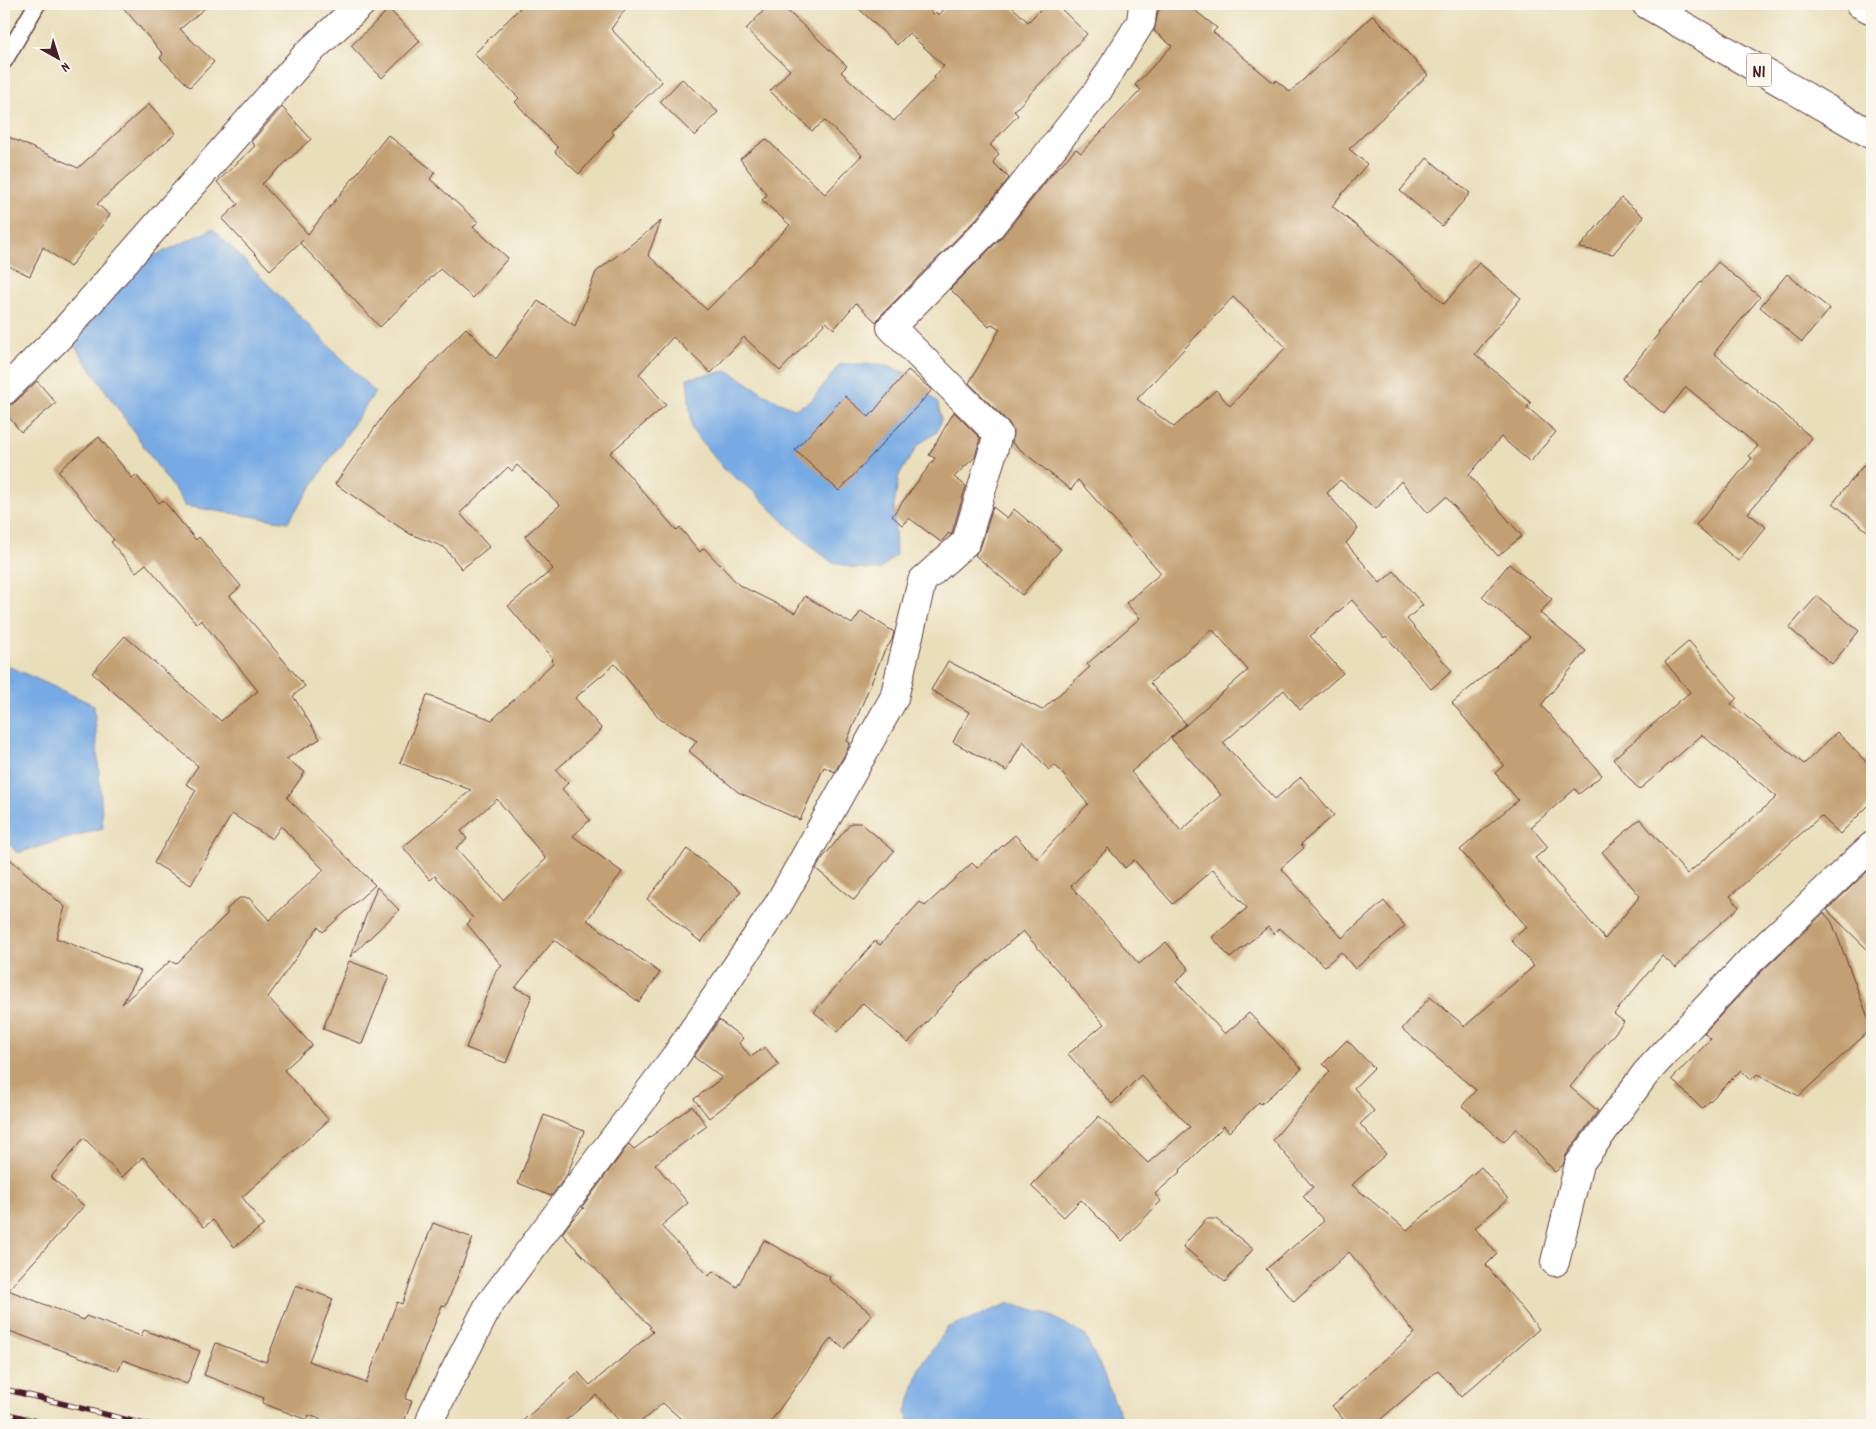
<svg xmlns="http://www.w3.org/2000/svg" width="1876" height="1429" font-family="Dekko,sans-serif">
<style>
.water{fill:#77aae4;stroke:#606488}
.building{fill:#c3a073;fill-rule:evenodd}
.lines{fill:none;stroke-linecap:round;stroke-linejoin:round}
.lane-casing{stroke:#623c40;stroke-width:19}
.street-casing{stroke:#623c40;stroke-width:30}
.highway-casing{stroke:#623c40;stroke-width:30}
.lane{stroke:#fff;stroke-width:16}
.street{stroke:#fff;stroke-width:28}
.highway{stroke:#fff;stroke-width:28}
.rail-casing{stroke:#4a1f2b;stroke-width:5.5}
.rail{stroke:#fbf7ec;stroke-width:4;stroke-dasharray:11;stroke-linecap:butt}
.labels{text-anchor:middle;stroke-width:4;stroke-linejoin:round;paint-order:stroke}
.shield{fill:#fbf7ec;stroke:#7f6065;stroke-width:1}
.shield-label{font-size:19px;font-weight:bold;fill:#4a1f2b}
</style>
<rect width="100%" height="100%" fill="#fbf7ec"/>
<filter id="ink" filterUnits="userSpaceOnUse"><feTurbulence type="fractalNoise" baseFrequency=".02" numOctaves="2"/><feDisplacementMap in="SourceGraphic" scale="10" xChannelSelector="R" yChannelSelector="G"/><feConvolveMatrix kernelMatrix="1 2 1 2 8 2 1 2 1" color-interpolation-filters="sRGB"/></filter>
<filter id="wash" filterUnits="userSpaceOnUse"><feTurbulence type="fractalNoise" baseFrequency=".0096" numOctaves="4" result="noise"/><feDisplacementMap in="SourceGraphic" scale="20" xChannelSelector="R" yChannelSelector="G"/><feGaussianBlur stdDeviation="1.12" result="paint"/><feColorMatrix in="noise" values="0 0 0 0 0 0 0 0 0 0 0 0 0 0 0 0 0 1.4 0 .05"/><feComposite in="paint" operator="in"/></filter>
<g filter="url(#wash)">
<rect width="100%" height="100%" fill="#e9deba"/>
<g class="water">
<polygon points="213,229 375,392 288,522 185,506 72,342 134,265"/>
<polygon points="840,364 882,364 913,376 938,404 941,419 937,432 919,444 899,475 894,507 896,555 880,570 853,568 830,561 794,532 753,491 724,469 692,430 687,378 729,371 768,396 795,409 811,401"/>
<polygon points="4,664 94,705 103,828 17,853 4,837"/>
<polygon points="1010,1303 1046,1313 1084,1335 1100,1366 1124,1425 911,1425 906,1412 920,1368 947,1328"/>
</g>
<g id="blocks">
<g class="building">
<polygon points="120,4 210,4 180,29 214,62 190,87 160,58 163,54"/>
<polygon points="524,4 629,4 611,29 662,82 611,131 614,134 579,174 555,152 558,148 515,102 519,98 474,54"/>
<path d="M 770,4 L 780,4 L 847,66 L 841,72 L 894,121 L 935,78 L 934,77 L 944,66 L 909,33 L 897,45 L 854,4 L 936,4 L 930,11 L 933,14 L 935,12 L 939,15 L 949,4 L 1009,4 L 1028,22 L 1046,4 L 1056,4 L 1087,34 L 1014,111 L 1018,115 L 990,145 L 999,154 L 993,162 L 1009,178 L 977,218 L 880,316 L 876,322 L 856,303 L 834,329 L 826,322 L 780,371 L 744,337 L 711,373 L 673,337 L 639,374 L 666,405 L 610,453 L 677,531 L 680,528 L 700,552 L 704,548 L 739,585 L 795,613 L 805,596 L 852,624 L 861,611 L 894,632 L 892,640 L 884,652 L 847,741 L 850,743 L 847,750 L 835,772 L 824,767 L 800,820 L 738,792 L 689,751 L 697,741 L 660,719 L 615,664 L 575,698 L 602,729 L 556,770 L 568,783 L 562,789 L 590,820 L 573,836 L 622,872 L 587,920 L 660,973 L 639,1002 L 554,940 L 515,988 L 532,995 L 506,1063 L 466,1048 L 496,971 L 502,966 L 467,924 L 473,918 L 435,876 L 430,880 L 403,847 L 471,790 L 400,763 L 427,695 L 492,720 L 553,663 L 551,661 L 553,659 L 508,606 L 553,569 L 525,536 L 560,505 L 517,465 L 512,471 L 508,467 L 460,513 L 489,547 L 462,569 L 444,547 L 410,534 L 335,484 L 388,409 L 466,328 L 496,359 L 538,301 L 575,326 L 596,272 L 661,221 L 648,255 L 707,310 L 790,225 L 762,200 L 767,195 L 740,159 L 766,139 L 825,194 L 862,155 L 825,121 L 812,131 L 770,91 L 790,70 L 746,29 ZM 497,799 L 546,859 L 503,900 L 456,848 L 467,839 L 461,831 Z"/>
<path d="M 1165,4 L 1187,4 L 1217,28 L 1213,32 L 1274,83 L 1276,80 L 1290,92 L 1373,15 L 1428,75 L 1349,149 L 1367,164 L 1332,206 L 1390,253 L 1444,304 L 1479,263 L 1521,298 L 1475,354 L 1531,403 L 1527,407 L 1556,432 L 1530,462 L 1501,437 L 1469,475 L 1522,536 L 1498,556 L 1446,497 L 1428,513 L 1401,481 L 1376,509 L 1340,480 L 1327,493 L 1358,529 L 1346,543 L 1380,583 L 1394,571 L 1423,605 L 1407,619 L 1452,671 L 1431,689 L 1386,636 L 1384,638 L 1352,600 L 1310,636 L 1343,673 L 1300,710 L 1284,690 L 1223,743 L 1275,799 L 1301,777 L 1334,815 L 1301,844 L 1304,848 L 1281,868 L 1342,938 L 1384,901 L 1405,926 L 1355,969 L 1341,952 L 1325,966 L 1279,928 L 1274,934 L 1268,927 L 1230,958 L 1212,937 L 1247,908 L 1213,869 L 1173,904 L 1134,860 L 1125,868 L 1108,848 L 1071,886 L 1139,964 L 1166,942 L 1189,969 L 1176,982 L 1225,1034 L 1249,1013 L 1302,1069 L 1261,1104 L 1259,1102 L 1229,1132 L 1224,1126 L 1180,1170 L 1181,1171 L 1155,1194 L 1161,1201 L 1122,1241 L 1081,1200 L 1064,1217 L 1031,1186 L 1099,1116 L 1148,1163 L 1190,1127 L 1141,1075 L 1112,1104 L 1068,1054 L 1104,1024 L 1023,931 L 963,982 L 908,1043 L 863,1003 L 838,1032 L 814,1012 L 875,941 L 880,945 L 920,902 L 925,906 L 972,863 L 977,868 L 1015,835 L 1037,859 L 1088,804 L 1055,765 L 1049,770 L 1023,741 L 1007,771 L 953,742 L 969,712 L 931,690 L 948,661 L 1042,710 L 1090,667 L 1087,664 L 1140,618 L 1126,603 L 1161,573 L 1078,480 L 1071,490 L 1012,443 L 1013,431 L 1009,423 L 969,383 L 1000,329 L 992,324 L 989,327 L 950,289 L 1001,238 L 1052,174 L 1076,149 L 1081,153 L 1141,90 L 1135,85 L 1172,46 L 1154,31 L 1158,12 ZM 1233,297 L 1286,347 L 1230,406 L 1216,390 L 1174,427 L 1137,399 ZM 1212,629 L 1248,670 L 1171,738 L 1221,795 L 1181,831 L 1131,772 L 1186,724 L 1150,683 Z"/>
<polygon points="389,9 420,41 382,78 351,46"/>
<polygon points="682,79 718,112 695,136 660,102"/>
<polygon points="149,104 176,133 97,204 110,215 70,267 43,247 30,276 4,264 4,135 78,168"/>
<polygon points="282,107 311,139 262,184 308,234 388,135 435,172 430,179 478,222 473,227 508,258 473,298 440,269 380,327 300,243 303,240 270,270 222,219 238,204 217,182 255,146 251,142"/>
<polygon points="1427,158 1470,193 1442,226 1400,191"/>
<polygon points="1621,198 1644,217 1613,254 1579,248"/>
<polygon points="1718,262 1760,297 1714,353 1812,438 1748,513 1766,527 1738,561 1696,525 1752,458 1749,456 1758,446 1686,387 1664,414 1622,379 1659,333 1658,332"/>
<polygon points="1787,274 1830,309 1802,342 1760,307"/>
<polygon points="908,370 932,390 839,491 795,450 845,396 869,417"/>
<polygon points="37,381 56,403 21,432 4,411 4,406 8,406 15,402"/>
<polygon points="954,412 980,438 975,457 954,477 966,486 952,533 951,535 949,533 941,542 909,518 902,525 892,516 935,458 929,455"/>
<polygon points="99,437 132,478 136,475 159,503 163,500 196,540 199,537 241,586 230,596 305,686 293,696 320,739 286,759 305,772 287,798 375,885 323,932 318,927 268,997 312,1045 284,1070 329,1120 242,1197 264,1225 234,1247 213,1220 204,1227 143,1157 122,1177 84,1138 51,1177 84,1206 8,1290 84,1320 86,1316 141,1336 144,1330 200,1351 187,1384 123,1360 118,1371 4,1329 4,854 65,907 56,938 141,971 122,1004 170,961 176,964 227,914 227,909 239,898 249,898 269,920 324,870 281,826 272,839 232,814 191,885 154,863 196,790 186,784 198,766 92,673 125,636 221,721 258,691 201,620 197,624 146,564 136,572 111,542 114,540 58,471"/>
<polygon points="1872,455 1872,535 1833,503"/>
<polygon points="993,507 1007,518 1014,509 1061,549 1022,595 975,555 981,546"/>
<polygon points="1509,564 1552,599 1540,613 1586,651 1541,705 1602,775 1579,794 1575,789 1531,827 1548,847 1535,858 1605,939 1640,896 1602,852 1640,819 1687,874 1777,797 1702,735 1639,790 1613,759 1690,692 1665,662 1689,641 1737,698 1731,704 1804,764 1837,732 1872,768 1872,802 1840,834 1821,816 1730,896 1739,907 1696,945 1676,968 1662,956 1614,1014 1624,1022 1570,1087 1598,1111 1566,1155 1563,1165 1555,1172 1516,1128 1504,1142 1462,1106 1476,1090 1402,1029 1430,997 1465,1026 1534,966 1511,940 1527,927 1460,850 1518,800 1495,773 1504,765 1452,703 1530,637 1482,597"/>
<polygon points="1817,596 1859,631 1832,664 1789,628"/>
<polygon points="851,823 861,823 894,851 854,900 816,869 821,860"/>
<polygon points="687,849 741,891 701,942 647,899"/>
<polygon points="1872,867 1872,954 1827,910"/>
<polygon points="377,887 399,910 350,957"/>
<polygon points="1824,913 1832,922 1872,1028 1799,1096 1757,1074 1751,1080 1741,1070 1702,1109 1672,1079 1711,1039 1704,1033 1761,972"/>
<polygon points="349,961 389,976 362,1044 323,1029"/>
<polygon points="719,1020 743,1038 739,1043 751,1057 765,1047 779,1065 709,1118 694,1099 722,1078 694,1057"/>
<polygon points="1347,1040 1374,1068 1354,1088 1374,1111 1360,1124 1386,1154 1352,1185 1407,1230 1481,1167 1508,1199 1475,1228 1497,1254 1486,1265 1539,1329 1461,1397 1438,1370 1374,1425 1348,1425 1332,1406 1415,1333 1349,1252 1294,1302 1266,1269 1324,1221 1303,1196 1313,1187 1273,1140 1330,1071 1323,1064"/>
<polygon points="692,1106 707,1126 655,1164 688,1203 661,1226 709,1276 713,1271 737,1287 764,1240 830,1277 829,1280 872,1314 844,1349 831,1338 768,1425 688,1425 663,1403 637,1425 623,1425 596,1395 560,1425 518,1425 578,1372 590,1385 653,1332 649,1328 651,1327 562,1234 572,1220 584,1208 582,1207 629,1144 634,1149"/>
<polygon points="544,1115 584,1131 567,1175 551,1196 518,1183"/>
<polygon points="1206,1219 1216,1219 1253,1249 1225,1282 1183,1246"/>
<polygon points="433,1223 473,1238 446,1306 442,1305 405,1399 412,1401 403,1425 335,1425 309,1415 307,1420 262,1403 264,1398 204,1375 216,1343 266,1362 296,1285 333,1299 309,1361 366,1383 397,1302 402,1304"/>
</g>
</g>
</g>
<g filter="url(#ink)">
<use href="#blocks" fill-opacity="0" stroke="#623c40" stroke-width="1"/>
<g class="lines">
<defs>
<polyline id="lane" points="4,61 37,4"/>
<g id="street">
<polyline points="4,391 58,338 307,54 361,4"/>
<polyline points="1555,1262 1579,1164 1646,1073 1750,961 1872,846"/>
<polyline points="429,1425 433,1413 489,1305 675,1057 778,905 894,698 922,581 966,542 998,434 891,327 989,228 1097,92 1141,22 1143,4"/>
</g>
<g id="highway">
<polyline points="1646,4 1872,135"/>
<polyline points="1860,4 1872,10"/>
</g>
</defs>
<use href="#lane" class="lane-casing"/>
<use href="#street" class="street-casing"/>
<use href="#highway" class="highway-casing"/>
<use href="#lane" class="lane"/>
<use href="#street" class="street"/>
<use href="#highway" class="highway"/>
<defs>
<g id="rail">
<polyline points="4,1389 148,1425"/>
<polyline points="4,1413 52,1425"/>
</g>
</defs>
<use href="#rail" class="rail-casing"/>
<use href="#rail" class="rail"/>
</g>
</g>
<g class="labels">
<rect class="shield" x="1746.5" y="53.5" width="25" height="33" rx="4"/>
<g class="shield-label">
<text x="1759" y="77">N1</text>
</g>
</g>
<rect width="1876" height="1429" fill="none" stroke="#fbf7ec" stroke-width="20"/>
<g transform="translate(58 58) rotate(141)" stroke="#fbf7ec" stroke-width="4" paint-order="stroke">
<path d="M0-4L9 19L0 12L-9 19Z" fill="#4a1f2b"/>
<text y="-8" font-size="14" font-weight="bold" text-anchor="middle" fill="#4a1f2b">N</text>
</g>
</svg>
